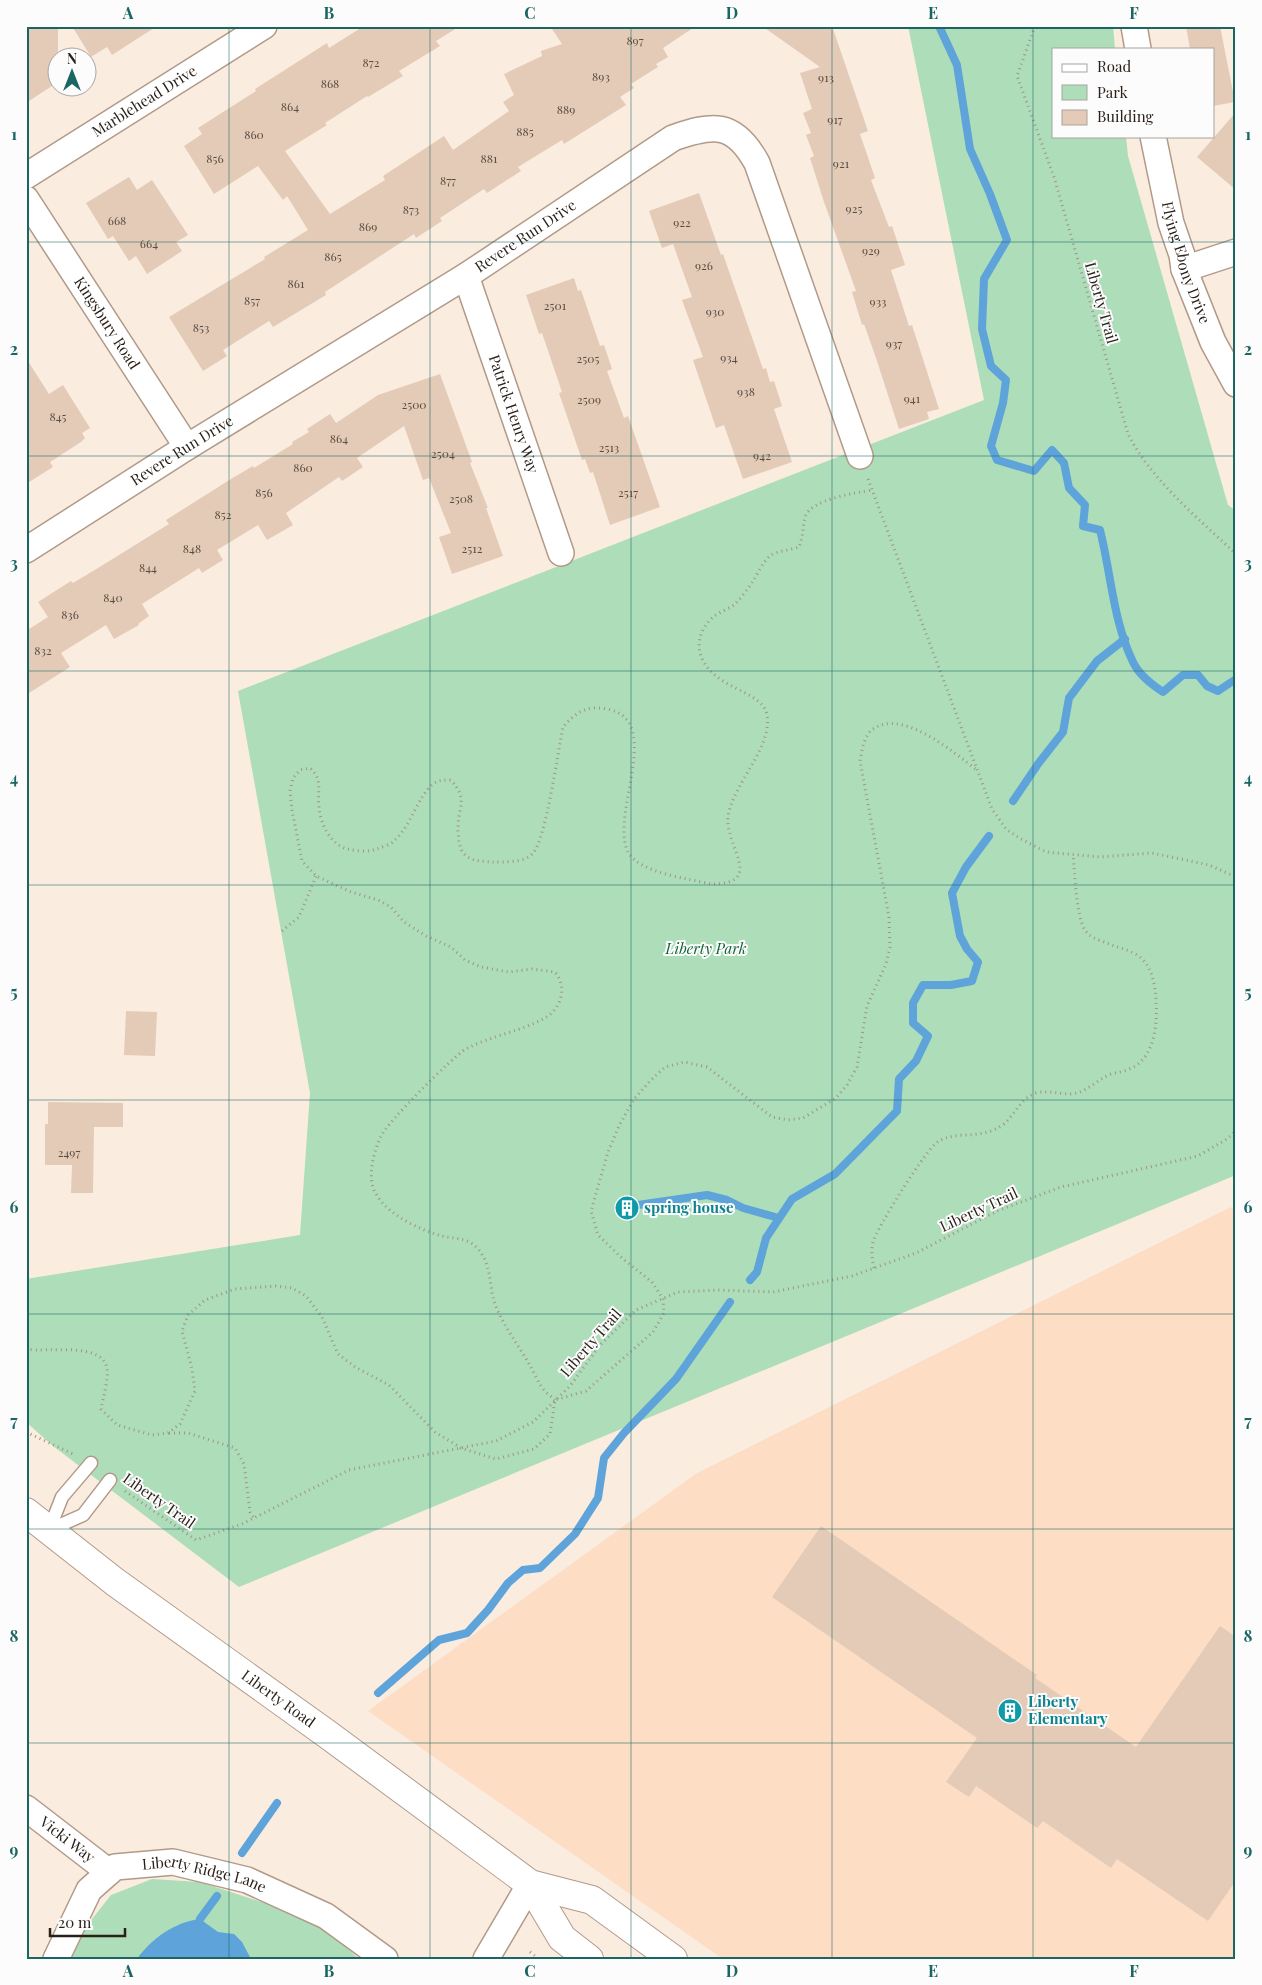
<svg xmlns="http://www.w3.org/2000/svg" width="1262" height="1985" font-family="'Playfair Display',serif">
<style>
.built{fill:#fdddc4}
.green{fill:#adddb9}
.water{fill:#5ea3d9}
.lines{fill:none;stroke-linecap:round;stroke-linejoin:round}
.stream{stroke:#5ea3d9;stroke-width:8}
.building{fill:#e3cbb7}
.service-casing{stroke:#b29a88;stroke-width:15}
.minor-casing{stroke:#b29a88;stroke-width:28}
.secondary-casing{stroke:#b29a88;stroke-width:30}
.path{stroke:#a0948a;stroke-width:3;stroke-dasharray:1 4;stroke-linecap:butt}
.service{stroke:#fff;stroke-width:12}
.minor{stroke:#fff;stroke-width:25}
.secondary{stroke:#fff;stroke-width:28}
.grid{fill:none;stroke:#1a6662;stroke-width:1;stroke-opacity:0.55}
.labels{text-anchor:middle;stroke-width:4;stroke-linejoin:round;paint-order:stroke}
.number-label{font-size:12px;fill:#594c41}
.street-label{font-size:15px;fill:#2b211a;stroke:#fcfcfc}
.park-label{font-size:15px;font-style:italic;fill:#0f6535;stroke:#fcfcfc}
.culture-label{font-size:15px;font-weight:bold;fill:#0d838f;stroke:#fcfcfc;text-anchor:start}
.neatline{fill:none;stroke:#1a6662;stroke-width:2}
.grid-label{font-size:16px;text-anchor:middle;font-weight:bold;fill:#1a6662}
</style>
<rect width="100%" height="100%" fill="#fbece0"/>
<polygon class="built" points="1231,1207 1236,1211 1236,1959 723,1959 368,1711 697,1473"/>
<g class="green">
<polygon points="908,26 1113,26 1115,49 1053,49 1053,136 1126,136 1128,156 1228,505 1236,511 1236,1175 239,1587 53,1446 26,1422 26,1279 300,1235 310,1093 238,691 984,400"/>
<polygon points="152,1879 200,1882 274,1906 323,1926 359,1959 66,1959 77,1938 111,1895"/>
</g>
<path class="water" d="M 200,1919 L 218,1932 L 234,1934 L 242,1942 L 251,1959 L 137,1959 C 152,1938 175,1922 200,1919 Z"/>
<g class="lines">
<g class="stream">
<path d="M 939,26 L 957,65 L 970,149 L 990,194 L 1007,240 L 984,279 L 982,329 L 991,366 L 1006,380 L 1003,403 L 991,446 L 997,460 L 1034,471 L 1052,450 L 1064,463 L 1069,488 L 1085,505 L 1083,526 L 1100,530 C 1111,573 1113,621 1133,662 C 1139,675 1151,684 1163,692 L 1183,675 L 1198,675 L 1207,686 L 1218,691 L 1236,679"/>
<polyline points="1013,801 1038,764 1063,732 1069,698 1097,661 1125,639"/>
<polyline points="631,1206 707,1195 727,1200 743,1208 779,1218"/>
<polyline points="750,1280 757,1272 766,1238 792,1199 835,1174 897,1111 899,1079 916,1061 928,1036 913,1023 913,1003 923,985 951,985 972,981 978,962 967,949 960,936 952,893 966,867 989,836"/>
<polyline points="378,1693 439,1640 467,1633 488,1610 508,1583 523,1570 540,1568 575,1534 598,1498 604,1458 624,1433 676,1379 730,1302"/>
<polyline points="242,1853 277,1803"/>
<polyline points="200,1919 217,1896"/>
</g>
</g>
<g class="building">
<polygon points="26,26 58,26 58,82 26,103"/>
<polygon points="72,26 157,26 112,55 107,47 91,57"/>
<polygon points="364,26 460,26 436,41 440,46 399,71 403,76 368,97 367,96 325,123 327,125 285,151 330,214 385,180 383,176 444,136 453,150 509,111 503,102 514,95 504,74 542,56 541,51 562,44 550,26 696,26 663,48 668,57 656,64 658,67 631,84 634,88 620,97 626,105 564,144 562,140 518,167 521,171 487,193 484,189 440,218 442,221 416,238 414,234 325,292 326,295 273,327 269,321 223,350 227,356 203,371 169,317 265,259 264,257 308,230 287,196 283,200 258,166 214,194 184,146 202,134 198,128 256,91 255,89 327,43 329,48"/>
<polygon points="762,26 832,26 868,131 860,134 875,178 871,180 889,227 892,226 905,265 891,270 909,326 912,325 939,409 927,412 929,419 899,429 876,358 864,324 862,325 852,292 856,291 824,202 810,158 814,156 806,135 811,133 803,113 812,109 800,73 820,67"/>
<polygon points="1186,26 1220,26 1235,102 1213,106 1213,49 1190,49"/>
<polygon points="1236,112 1236,190 1197,157"/>
<polygon points="129,177 137,190 152,180 188,235 176,242 182,251 147,274 136,256 129,261 113,236 108,239 86,203"/>
<polygon points="699,193 721,255 723,254 763,369 766,368 770,382 774,381 782,406 774,409 792,462 743,479 724,425 716,428 693,360 703,357 682,300 692,297 673,244 662,248 649,211"/>
<polygon points="574,278 578,291 581,290 600,346 604,345 612,369 607,371 624,418 628,416 660,507 610,525 593,472 590,473 585,459 582,460 559,393 562,392 542,333 539,334 526,295"/>
<polygon points="26,358 49,394 63,385 90,428 82,433 85,438 81,442 50,462 53,467 26,484"/>
<polygon points="440,374 472,462 470,463 488,508 486,508 503,556 452,574 439,537 451,533 429,478 423,480 404,426 357,458 363,467 342,481 339,477 286,513 293,525 267,540 258,525 217,550 223,560 202,573 199,568 142,604 149,616 138,624 139,625 114,639 106,625 61,653 70,667 26,695 26,631 48,617 38,602 71,581 73,583 98,568 169,524 166,520 231,479 253,466 254,468 293,444 292,442 309,432 307,429 330,414 336,423 378,395"/>
<polygon points="126,1011 157,1012 155,1056 124,1055"/>
<polygon points="48,1102 123,1103 123,1127 94,1127 93,1193 71,1193 72,1165 45,1165 45,1124 48,1124"/>
<polygon points="821,1526 1037,1675 1035,1678 1136,1747 1220,1626 1236,1637 1236,1880 1208,1921 1117,1859 1111,1868 1043,1821 1037,1828 976,1786 969,1797 946,1782 977,1738 772,1597"/>
</g>
<g class="lines">
<defs>
<g id="service">
<polyline points="49,1530 83,1515 110,1480"/>
<polyline points="49,1530 62,1497 91,1463"/>
</g>
<g id="minor">
<polyline points="1134,26 1138,49"/>
<path id="s1" d="M 1153,136 L 1171,223 L 1182,255 L 1184,269 L 1213,342 L 1236,384"/>
<path id="s2" d="M 26,176 L 264,26"/>
<path id="s3" d="M 26,199 L 187,447"/>
<polyline points="1184,269 1236,252"/>
<path id="s4" d="M 466,276 L 561,553"/>
<path id="s5" d="M 26,550 L 187,447 L 466,276 L 673,138 C 713,124 734,121 757,163 L 860,456"/>
<path id="s6" d="M 26,1808 L 109,1872"/>
<path id="s7" d="M 56,1959 L 89,1890 L 115,1867 L 173,1862 L 247,1880 L 326,1916 L 385,1959"/>
<polyline points="486,1959 530,1884"/>
</g>
<g id="secondary">
<path id="s8" d="M 26,1512 L 115,1582 L 327,1734 L 530,1884 L 592,1900 L 673,1959"/>
<polyline points="530,1884 562,1938 589,1959"/>
</g>
</defs>
<use href="#service" class="service-casing"/>
<use href="#minor" class="minor-casing"/>
<use href="#secondary" class="secondary-casing"/>
<g class="path">
<path d="M 1035,26 L 1017,76 L 1054,177 L 1128,434 C 1151,480 1199,519 1236,554"/>
<polyline points="868,479 992,809 1006,829 1021,839 1046,852 1100,857 1152,853 1209,865 1236,877"/>
<polyline points="282,931 299,917 316,876"/>
<path d="M 874,1268 C 872,1259 871,1250 873,1242 C 877,1228 927,1147 939,1141 C 958,1130 981,1141 1004,1124 C 1015,1114 1021,1098 1036,1093 C 1048,1090 1059,1094 1070,1094 C 1087,1093 1096,1080 1111,1074 C 1117,1072 1123,1072 1129,1069 C 1148,1062 1154,1041 1156,1023 C 1157,1003 1157,972 1141,958 C 1132,950 1118,948 1107,943 C 1099,940 1090,938 1085,930 C 1076,916 1075,873 1073,855"/>
<path d="M 26,1349 C 47,1353 101,1341 107,1368 C 109,1377 103,1399 101,1409 L 117,1425 L 152,1435 L 168,1433 L 180,1424 L 195,1391 L 192,1369 L 182,1331 L 188,1315 L 205,1300 L 235,1289 L 276,1286 L 292,1288 L 306,1296 L 322,1317 L 338,1354 L 355,1367 L 389,1385 L 435,1432 L 461,1448 L 496,1459 L 534,1449 L 550,1434 L 555,1400 L 586,1391 L 653,1332 L 664,1313 L 663,1299 L 652,1282 L 623,1259 L 598,1235 L 591,1211 L 608,1152 L 619,1126 L 634,1099 L 650,1081 L 665,1067 L 684,1062 L 707,1067 L 772,1117 L 788,1120 L 803,1118 L 836,1098 L 847,1085 L 857,1067 L 867,1006 L 886,964 L 890,947 L 889,917 L 860,761 C 862,750 864,735 873,729 C 903,708 954,753 977,770"/>
<path d="M 555,1400 C 552,1397 547,1394 544,1390 C 538,1383 534,1372 529,1364 C 518,1344 501,1323 494,1301 C 489,1283 491,1262 477,1248 C 467,1237 454,1239 442,1236 C 420,1230 388,1215 376,1194 C 366,1178 374,1151 381,1136 C 386,1124 453,1056 466,1049 C 490,1036 519,1032 543,1019 C 561,1010 568,988 555,972 L 532,969 L 509,972 L 481,967 L 465,960 L 451,947 L 426,936 L 404,922 L 391,907 L 378,900 L 351,892 L 316,876 L 302,861 L 292,810 L 290,791 L 293,778 L 300,770 L 310,768 C 323,779 317,791 319,807 C 320,823 330,844 347,849 C 356,851 368,852 377,849 C 382,847 390,845 394,841 C 411,826 418,796 433,784 C 438,780 444,780 451,780 C 468,800 459,804 458,826 C 457,830 459,836 459,841 C 460,845 460,848 462,851 C 469,862 482,861 493,862 C 505,862 525,863 533,853 C 546,839 558,751 563,727 C 572,717 580,709 594,708 C 673,707 608,812 628,852 C 639,873 690,879 711,884 C 766,884 725,847 728,817 C 732,785 773,747 767,715 C 762,689 711,690 700,653 C 697,640 702,628 711,619 C 718,612 727,610 734,605 C 741,598 748,589 753,581 C 758,573 763,562 770,556 C 776,551 791,550 799,547 C 803,537 803,527 805,517 C 811,499 856,493 872,490"/>
<polyline points="26,1432 73,1454"/>
<polyline points="169,1433 188,1433 235,1448 244,1464 250,1512 254,1518"/>
<polyline points="125,1491 196,1540 242,1524 349,1470 496,1441 533,1422 570,1386 600,1345 636,1310 678,1292 718,1290 773,1292 852,1276 916,1253 997,1211 1061,1187 1198,1156 1227,1139 1236,1131"/>
<polyline points="530,1952 539,1959"/>
</g>
<use href="#service" class="service"/>
<use href="#minor" class="minor"/>
<use href="#secondary" class="secondary"/>
</g>
<path class="grid" d="M 229,26 L 229,1959M 430,26 L 430,1959M 631,26 L 631,1959M 832,26 L 832,1959M 1033,26 L 1033,1959M 26,242 L 1236,242M 26,456 L 1236,456M 26,671 L 1236,671M 26,885 L 1236,885M 26,1100 L 1236,1100M 26,1314 L 1236,1314M 26,1529 L 1236,1529M 26,1743 L 1236,1743"/>
<defs>
<symbol id="building-disc" viewBox="-11 -11 22 22"><circle r="9.5" fill="#0f9aa8" stroke="#fcfcfc"/><path d="M-4-6H4V6H1V3H-1V6H-4ZM-2.5-4.3h1.7v1.8h-1.7ZM.8-4.3h1.7v1.8H.8ZM-2.5-1h1.7V.8h-1.7ZM.8-1h1.7V.8H.8Z" fill="#fff"/></symbol>
</defs>
<g fill-rule="evenodd">
<use href="#building-disc" x="613" y="1194" width="28" height="28"/>
<use href="#building-disc" x="996" y="1697" width="28" height="28"/>
</g>
<g class="labels">
<g class="number-label">
<text x="635" y="45">897</text>
<text x="371" y="67">872</text>
<text x="601" y="81">893</text>
<text x="826" y="82">913</text>
<text x="330" y="88">868</text>
<text x="290" y="111">864</text>
<text x="566" y="114">889</text>
<text x="835" y="124">917</text>
<text x="525" y="136">885</text>
<text x="254" y="139">860</text>
<text x="215" y="163">856</text>
<text x="489" y="163">881</text>
<text x="841" y="168">921</text>
<text x="448" y="185">877</text>
<text x="854" y="213">925</text>
<text x="411" y="214">873</text>
<text x="117" y="225">668</text>
<text x="682" y="227">922</text>
<text x="368" y="231">869</text>
<text x="149" y="248">664</text>
<text x="871" y="255">929</text>
<text x="333" y="261">865</text>
<text x="704" y="270">926</text>
<text x="296" y="288">861</text>
<text x="252" y="305">857</text>
<text x="878" y="306">933</text>
<text x="555" y="310">2501</text>
<text x="715" y="316">930</text>
<text x="201" y="332">853</text>
<text x="894" y="348">937</text>
<text x="729" y="362">934</text>
<text x="588" y="363">2505</text>
<text x="746" y="396">938</text>
<text x="912" y="403">941</text>
<text x="589" y="404">2509</text>
<text x="414" y="409">2500</text>
<text x="58" y="421">845</text>
<text x="339" y="443">864</text>
<text x="609" y="452">2513</text>
<text x="443" y="458">2504</text>
<text x="762" y="460">942</text>
<text x="303" y="472">860</text>
<text x="264" y="497">856</text>
<text x="628" y="497">2517</text>
<text x="461" y="503">2508</text>
<text x="223" y="519">852</text>
<text x="192" y="553">848</text>
<text x="472" y="553">2512</text>
<text x="148" y="572">844</text>
<text x="113" y="602">840</text>
<text x="70" y="619">836</text>
<text x="43" y="655">832</text>
<text x="69" y="1157">2497</text>
</g>
<g class="street-label">
<text dy="5" stroke="none"><textPath href="#s2" startOffset="140">Marblehead Drive</textPath></text>
<text dy="5" stroke="none"><textPath href="#s5" startOffset="590">Revere Run Drive</textPath></text>
<text dy="5" stroke="none"><textPath href="#s1" startOffset="131">Flying Ebony Drive</textPath></text>
<text transform="translate(1101 303) rotate(74)" y="5">Liberty Trail</text>
<text dy="5" stroke="none"><textPath href="#s3" startOffset="148">Kingsbury Road</textPath></text>
<text dy="5" stroke="none"><textPath href="#s4" startOffset="146">Patrick Henry Way</textPath></text>
<text dy="5" stroke="none"><textPath href="#s5" startOffset="185">Revere Run Drive</textPath></text>
<text transform="translate(979 1210) rotate(-25)" y="5">Liberty Trail</text>
<text transform="translate(591 1343) rotate(-49)" y="5">Liberty Trail</text>
<text transform="translate(159 1501) rotate(35)" y="5">Liberty Trail</text>
<text dy="5" stroke="none"><textPath href="#s8" startOffset="314">Liberty Road</textPath></text>
<text dy="5" stroke="none"><textPath href="#s6" startOffset="52">Vicki Way</textPath></text>
<text dy="5" stroke="none"><textPath href="#s7" startOffset="202">Liberty Ridge Lane</textPath></text>
</g>
<g class="park-label">
<text x="706" y="954">Liberty Park</text>
</g>
<g class="culture-label">
<text x="644" y="1213">spring house</text>
<text x="1028" y="1707">Liberty<tspan x="1028" dy="17">Elementary</tspan></text>
</g>
</g>
<rect width="1262" height="1985" fill="none" stroke="#fcfcfc" stroke-width="55"/>
<rect x="1052" y="48" width="162" height="90" fill="#fcfcfc" stroke="#a8a4a2"/>
<rect x="1062" y="64" width="25" height="8" fill="#ffffff" stroke="#a8a4a2"/>
<text x="1097" y="72" font-size="15" fill="#2b211a">Road</text>
<rect x="1062" y="85" width="25" height="15" fill="#adddb9" stroke="#a8a4a2"/>
<text x="1097" y="98" font-size="15" fill="#2b211a">Park</text>
<rect x="1062" y="110" width="25" height="15" fill="#e3cbb7" stroke="#a8a4a2"/>
<text x="1097" y="122" font-size="15" fill="#2b211a">Building</text>
<g transform="translate(72 72)"><circle r="24" fill="#fcfcfc" stroke="#a8a4a2"/>
<path d="M0-4L9 19L0 12L-9 19Z" fill="#1a6662"/>
<text y="-8" font-size="14" font-weight="bold" text-anchor="middle" fill="#2b211a">N</text>
</g>
<path d="M50 1928v8h75v-8" fill="none" stroke="#2b211a" stroke-width="2.5"/>
<text x="58" y="1928" font-size="15" fill="#2b211a" stroke="#fcfcfc" stroke-width="4" paint-order="stroke">20 m</text>
<rect x="28" y="28" width="1206" height="1930" class="neatline"/>
<g class="grid-label">
<text x="128" y="19">A</text>
<text x="329" y="19">B</text>
<text x="530" y="19">C</text>
<text x="732" y="19">D</text>
<text x="933" y="19">E</text>
<text x="1134" y="19">F</text>
<text x="14" y="140">1</text>
<text x="1248" y="140">1</text>
<text x="14" y="355">2</text>
<text x="1248" y="355">2</text>
<text x="14" y="569">3</text>
<text x="1248" y="569">3</text>
<text x="14" y="784">4</text>
<text x="1248" y="784">4</text>
<text x="14" y="998">5</text>
<text x="1248" y="998">5</text>
<text x="14" y="1213">6</text>
<text x="1248" y="1213">6</text>
<text x="14" y="1427">7</text>
<text x="1248" y="1427">7</text>
<text x="14" y="1642">8</text>
<text x="1248" y="1642">8</text>
<text x="14" y="1856">9</text>
<text x="1248" y="1856">9</text>
<text x="128" y="1977">A</text>
<text x="329" y="1977">B</text>
<text x="530" y="1977">C</text>
<text x="732" y="1977">D</text>
<text x="933" y="1977">E</text>
<text x="1134" y="1977">F</text>
</g>
</svg>
